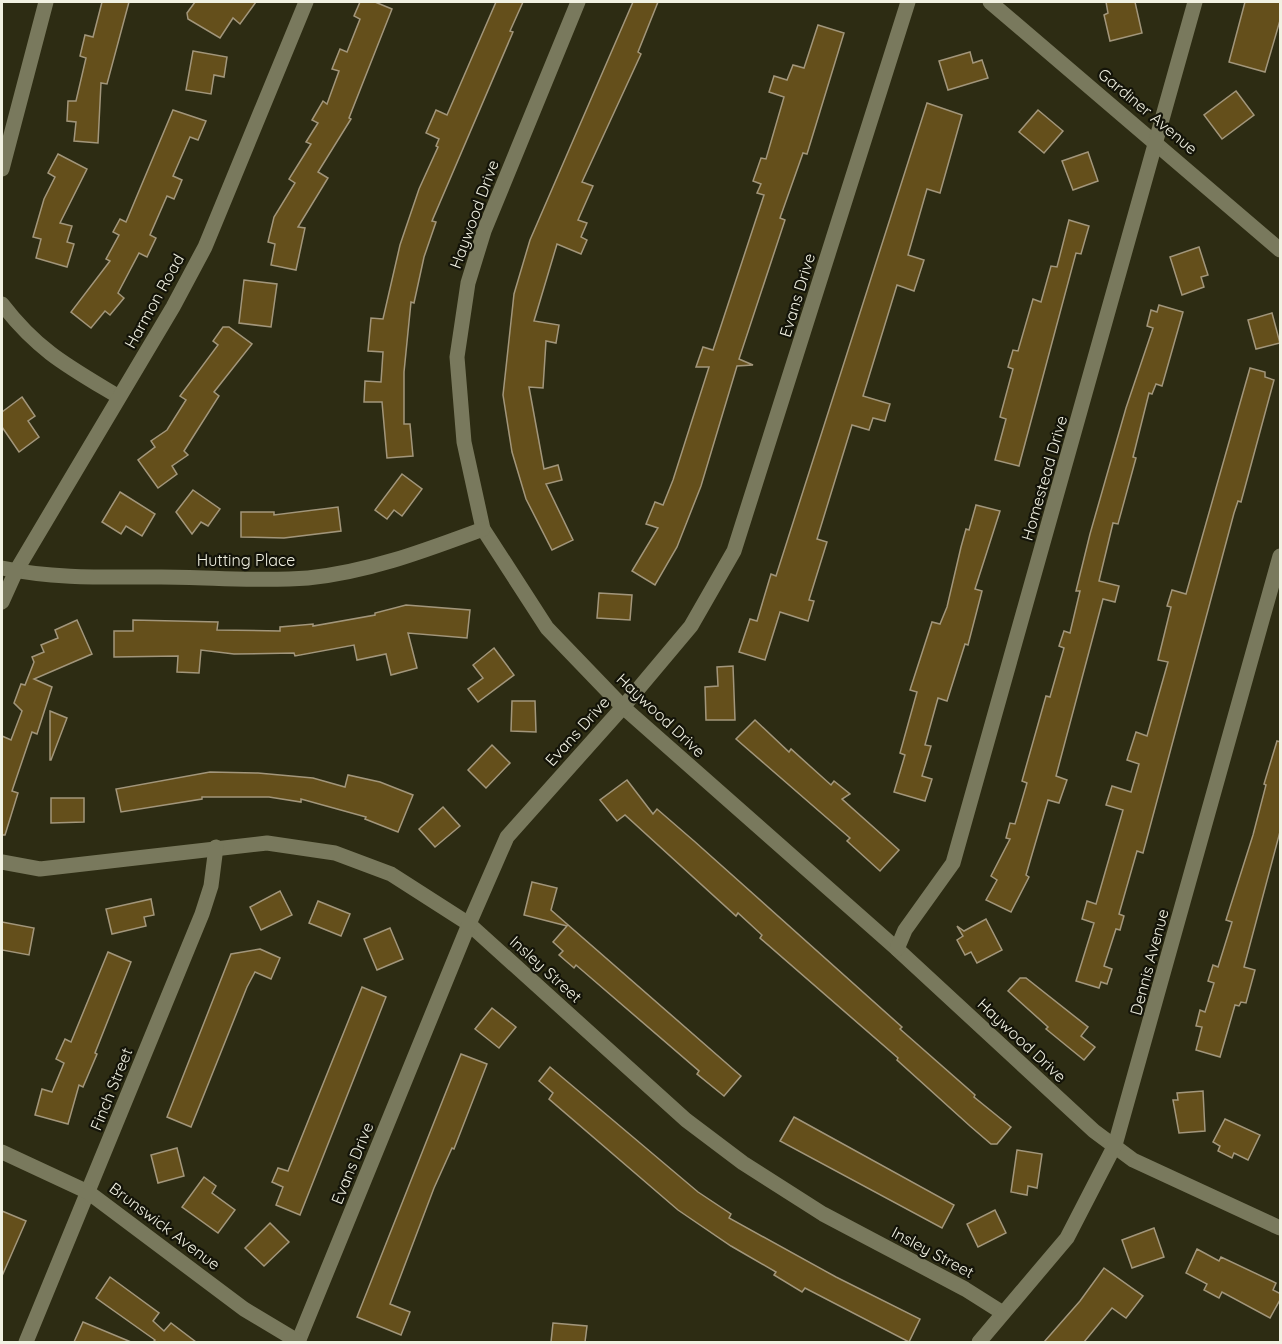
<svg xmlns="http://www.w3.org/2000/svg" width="1282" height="1344" font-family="Quicksand,sans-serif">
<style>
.building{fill:#644f1b;stroke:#a2967b;stroke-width:1.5}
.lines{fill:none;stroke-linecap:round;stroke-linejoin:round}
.minor{stroke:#79795d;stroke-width:15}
.tertiary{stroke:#79795d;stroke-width:15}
.labels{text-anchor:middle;stroke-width:4.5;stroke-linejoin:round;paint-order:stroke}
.street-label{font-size:16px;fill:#f1f1e2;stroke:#141409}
</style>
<rect width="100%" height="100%" fill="#2d2c13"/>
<g class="building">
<polygon points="102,2 129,2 107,84 101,83 98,143 74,141 76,122 67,121 68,101 76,101 86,58 80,56 85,35 93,37"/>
<polygon points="195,2 256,2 240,24 233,18 220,38 188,19 187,13"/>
<polygon points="360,2 375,2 392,9 349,118 351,119 318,172 328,178 298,227 305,228 296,270 271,265 275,244 268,242 274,217 295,183 289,179 311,144 306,142 318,123 312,120 323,101 327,104 339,71 332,69 340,49 347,52 360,19 354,16"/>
<polygon points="496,2 523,2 510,31 513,32 432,221 436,222 424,257 414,303 411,302 404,372 404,424 410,424 413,456 387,458 382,402 364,402 365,381 381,382 383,352 368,351 371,318 383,319 400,245 419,189 438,147 436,146 439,139 426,133 436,110 447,115"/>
<polygon points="633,2 658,2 638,52 641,54 582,182 593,186 578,220 587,223 581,237 587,240 581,254 557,244 534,321 559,325 556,343 546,341 543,388 529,387 544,469 558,465 562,480 546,484 573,540 552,550 526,499 512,452 503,395 514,294 530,240"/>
<polygon points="1106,2 1135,2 1142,33 1110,41 1104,15 1108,13"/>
<polygon points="1245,2 1281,2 1281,17 1265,72 1229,62"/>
<polygon points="818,25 844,33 807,154 803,153 780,218 785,220 739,359 753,365 737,366 701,486 677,547 655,585 632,571 658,528 646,524 655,502 663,505 673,480 709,367 696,367 703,347 713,350 764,195 757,193 761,184 753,181 761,158 766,159 784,97 769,92 774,76 787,80 793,65 804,68"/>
<polygon points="193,51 227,57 224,77 214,75 211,94 186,90"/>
<polygon points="970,52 973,63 982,60 988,78 948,90 939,61"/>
<polygon points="1236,91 1254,115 1222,139 1204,115"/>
<polygon points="927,103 962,115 940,193 927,189 908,255 924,260 914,291 897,285 863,396 890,404 885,421 873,418 869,430 852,425 817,539 827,542 809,600 814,601 808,621 780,612 765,660 739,652 750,619 757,621 771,574 776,576"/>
<polygon points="173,110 206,121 198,140 190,137 173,176 182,180 174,199 167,196 150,235 156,238 147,257 139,253 118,293 124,298 110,315 105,311 91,328 71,312 110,261 106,259 119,235 113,232 120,219 126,222"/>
<polygon points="1038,110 1063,131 1044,153 1019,132"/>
<polygon points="1088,152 1098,181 1073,190 1062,161"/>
<polygon points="58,154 87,169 60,223 72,226 67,242 74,244 67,267 36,258 41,239 33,237 44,199 55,177 48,173"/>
<polygon points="1069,220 1089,226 1081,254 1076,253 1019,466 995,460 1006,419 1000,417 1013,369 1008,367 1013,350 1018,351 1033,299 1041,302 1051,266 1057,267"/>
<polygon points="1199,247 1208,275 1201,277 1204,287 1182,295 1170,257"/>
<polygon points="244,280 277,284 271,327 239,323"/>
<polygon points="1159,305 1183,312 1162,386 1156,384 1152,394 1149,393 1133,457 1136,458 1118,524 1113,523 1099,581 1119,586 1115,602 1103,599 1056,776 1067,780 1059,803 1048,800 1026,875 1029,877 1011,912 986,900 997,880 991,876 1010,839 1006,838 1010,823 1015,824 1027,783 1022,781 1046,696 1050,697 1064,648 1059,646 1064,631 1070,633 1080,591 1076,591 1090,534 1126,408 1153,328 1147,326 1151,310 1157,312"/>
<polygon points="1272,313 1280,343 1256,349 1248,320"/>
<polygon points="223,327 229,327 252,344 214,392 219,396 184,451 188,455 172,466 177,474 158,488 138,460 155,447 151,441 167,430 186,400 180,396 218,345 213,341"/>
<polygon points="1250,368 1265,372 1265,377 1274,380 1241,502 1238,501 1234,513 1143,853 1137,851 1119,914 1124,916 1120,930 1116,929 1104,966 1112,969 1107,984 1101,982 1099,988 1076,981 1094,923 1082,919 1087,901 1096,904 1123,810 1106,805 1112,786 1131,792 1139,764 1127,760 1136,732 1147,736 1168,662 1158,660 1171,607 1167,606 1172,590 1186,594"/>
<polygon points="22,397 35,416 28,421 39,437 19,452 2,427 2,412"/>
<polygon points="402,474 422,489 402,516 394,510 387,519 375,510"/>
<polygon points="193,490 220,509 208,526 201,522 192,534 176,512"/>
<polygon points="120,492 155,514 142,536 126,526 121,534 102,522"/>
<polygon points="976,505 1000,511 975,589 982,591 968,645 965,644 947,701 938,698 925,745 931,746 922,776 932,779 925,801 894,792 905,755 900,753 917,692 910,690 932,622 940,624 947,607 961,547 966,529 969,530"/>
<polygon points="338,507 341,531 284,538 241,537 241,512 274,512 274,515"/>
<polygon points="599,593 632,595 630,620 597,618"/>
<polygon points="406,605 470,610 467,638 408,633 417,668 391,675 386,654 357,660 354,645 295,656 294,653 234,654 201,650 199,673 177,672 178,656 114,657 114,631 133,631 133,620 218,622 217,630 280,631 280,627 313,624 313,626 375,615 375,613"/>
<polygon points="77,620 92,654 34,679 52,687 37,734 32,732 12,791 18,793 5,835 2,835 2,736 11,740 22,711 14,703 21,684 25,685 34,662 32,657 44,652 41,645 58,638 55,630"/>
<polygon points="494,648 514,675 478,702 468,689 483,678 473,665"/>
<polygon points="733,666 735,720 706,720 705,687 718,686 717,667"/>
<polygon points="512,701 535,701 536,732 511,731"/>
<polygon points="50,711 67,718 51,760 50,760"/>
<polygon points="755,720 789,752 791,749 831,785 834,781 850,794 842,799 899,850 880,871 847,841 850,838 736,739"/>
<polygon points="1277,741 1281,742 1281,828 1244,967 1255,970 1246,1003 1241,1002 1239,1006 1235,1005 1220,1057 1196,1050 1202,1027 1196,1026 1200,1010 1205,1012 1214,983 1208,981 1213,965 1218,967 1232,922 1226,920 1253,835 1266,785 1264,784"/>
<polygon points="492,745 510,763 486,788 468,770"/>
<polygon points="210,772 258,773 313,778 345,787 348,775 380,782 413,795 398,832 365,819 366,817 301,799 301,802 269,797 202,797 202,799 121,812 116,789"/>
<polygon points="627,780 653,814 657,809 694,841 902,1027 900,1029 975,1095 974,1097 1011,1127 997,1144 991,1144 970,1126 897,1060 898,1058 760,938 762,935 738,913 736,916 625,815 617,821 600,800"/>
<polygon points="51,798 84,798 84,822 51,823"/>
<polygon points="443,807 460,826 435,847 419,829"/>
<polygon points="532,882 557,888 551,910 741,1076 724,1096 697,1074 699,1071 576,965 574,968 559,955 563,951 553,942 567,926 524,915"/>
<polygon points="280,891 292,915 261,930 250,907"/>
<polygon points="151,899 154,915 144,917 146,926 112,934 106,909"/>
<polygon points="318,901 350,914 341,936 309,923"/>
<polygon points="986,919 1002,950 977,963 971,952 965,955 957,940 963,936 957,926 964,931"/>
<polygon points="2,922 34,928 29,955 2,950"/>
<polygon points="390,928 403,959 377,970 364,939"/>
<polygon points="260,949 280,958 271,979 255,972 247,987 191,1127 167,1117 231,954"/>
<polygon points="108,952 131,962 95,1053 97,1054 83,1087 79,1085 68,1124 35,1115 42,1089 52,1092 64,1063 56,1059 65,1039 71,1042"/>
<polygon points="1020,978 1026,978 1088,1027 1081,1036 1095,1047 1084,1060 1046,1029 1048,1027 1008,991"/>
<polygon points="362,987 386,997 300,1215 276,1205 283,1187 272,1182 278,1168 288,1171"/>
<polygon points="492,1008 516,1027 499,1048 475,1029"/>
<polygon points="461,1054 487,1064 454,1149 452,1148 434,1188 390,1304 410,1312 401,1335 357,1317"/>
<polygon points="550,1067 698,1192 731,1214 729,1218 836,1277 920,1319 909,1342 805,1288 802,1292 774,1275 776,1272 731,1246 678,1210 549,1099 553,1093 539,1081"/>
<polygon points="1203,1091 1205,1131 1179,1133 1173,1100 1178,1100 1177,1093"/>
<polygon points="794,1117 954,1205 942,1228 780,1141"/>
<polygon points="1225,1119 1260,1135 1248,1160 1234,1153 1232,1158 1218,1151 1220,1146 1213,1142"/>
<polygon points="177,1148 184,1176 158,1183 151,1155"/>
<polygon points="1017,1150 1042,1154 1037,1188 1028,1186 1027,1195 1011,1192"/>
<polygon points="204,1177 216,1186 212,1193 235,1210 218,1233 182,1207"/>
<polygon points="995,1210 1006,1233 978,1247 967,1224"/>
<polygon points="2,1211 26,1221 2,1276"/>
<polygon points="270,1223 289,1242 264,1266 245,1248"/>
<polygon points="1154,1228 1164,1257 1132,1268 1122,1240"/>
<polygon points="1197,1249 1219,1261 1221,1257 1276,1283 1273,1290 1281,1294 1281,1298 1270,1318 1222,1292 1219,1298 1204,1290 1207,1284 1186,1273"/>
<polygon points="1104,1268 1143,1296 1126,1318 1112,1308 1084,1342 1044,1342 1080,1301"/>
<polygon points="110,1277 159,1313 153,1321 164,1331 171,1323 196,1342 153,1342 155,1340 96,1298"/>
<polygon points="83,1322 131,1342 74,1342"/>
<polygon points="553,1323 587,1326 585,1342 551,1342"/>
</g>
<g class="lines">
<g class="minor">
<polyline points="578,2 484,231 468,283 457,357 464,442 483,529 547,628 623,707 897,949 1094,1131 1133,1160 1280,1228"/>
<polyline points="990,2 1280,250"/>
<polyline points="2,169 46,2"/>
<path d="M 2,304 C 38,351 69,367 119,397"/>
<path d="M 2,568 C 54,579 107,577 161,577 C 210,577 258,582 308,578 C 369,572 426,550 483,529"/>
<polyline points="2,602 16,571 173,307 205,247 306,2"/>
<polyline points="2,862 40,869 267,843 335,853 391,874 469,924 686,1120 743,1163 823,1214 965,1289 1003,1313"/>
<polyline points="897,949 905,930 953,863 1195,2"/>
<polyline points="26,1342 202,914 211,886 216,847"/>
<polyline points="298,1342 469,924 507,837 623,707 691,626 734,551 908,2"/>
</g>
<g class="tertiary">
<polyline points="2,1152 88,1192 244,1309 299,1342"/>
<polyline points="979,1342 1067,1238 1115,1145 1280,556"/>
</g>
</g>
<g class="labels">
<g class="street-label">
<text transform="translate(1148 111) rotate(40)" y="6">Gardiner Avenue</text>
<text transform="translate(474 214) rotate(-70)" y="6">Haywood Drive</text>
<text transform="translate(797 295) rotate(-73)" y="6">Evans Drive</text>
<text transform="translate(154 301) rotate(-61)" y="6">Harmon Road</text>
<text transform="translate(1044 478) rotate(-74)" y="6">Homestead Drive</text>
<text x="246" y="566">Hutting Place</text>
<text transform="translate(661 715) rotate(43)" y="6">Haywood Drive</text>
<text transform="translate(577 731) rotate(-48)" y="6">Evans Drive</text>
<text transform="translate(1149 962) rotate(-75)" y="6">Dennis Avenue</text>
<text transform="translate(546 969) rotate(42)" y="6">Insley Street</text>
<text transform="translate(1022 1040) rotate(43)" y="6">Haywood Drive</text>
<text transform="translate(111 1089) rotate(-68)" y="6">Finch Street</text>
<text transform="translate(352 1163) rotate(-68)" y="6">Evans Drive</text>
<text transform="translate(165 1226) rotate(37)" y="6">Brunswick Avenue</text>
<text transform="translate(933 1252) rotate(28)" y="6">Insley Street</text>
</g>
</g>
<rect width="1282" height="1344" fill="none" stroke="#f1f1e2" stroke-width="6"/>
</svg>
